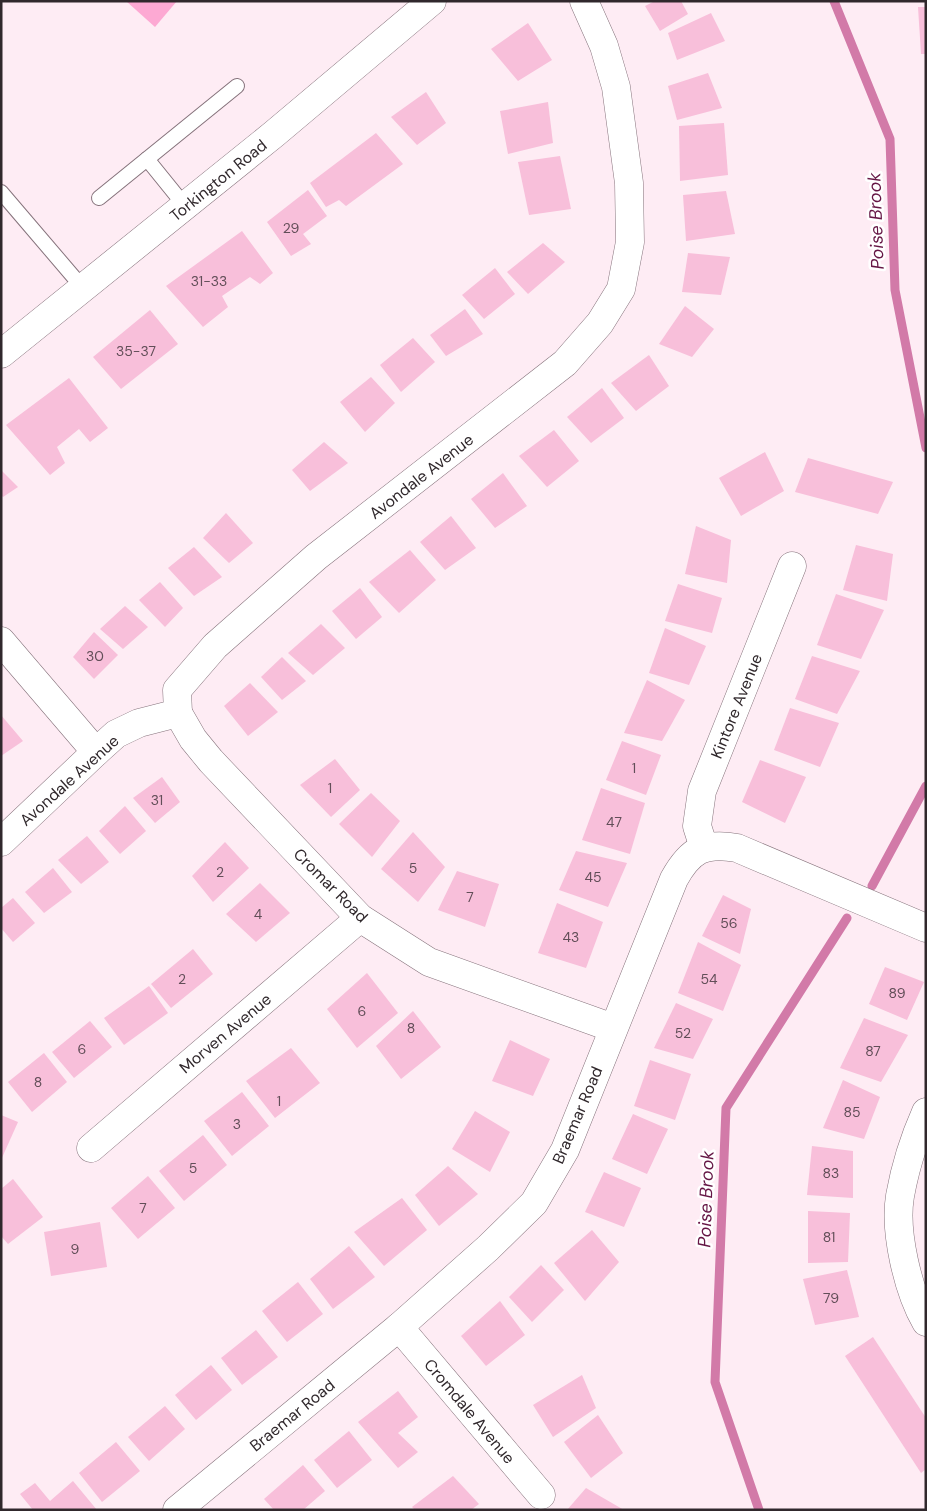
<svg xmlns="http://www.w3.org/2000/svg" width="927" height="1511" font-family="'DM Sans',sans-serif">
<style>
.green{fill:#fda9d3}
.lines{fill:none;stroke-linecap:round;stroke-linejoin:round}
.stream{stroke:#d27aa8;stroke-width:9}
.building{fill:#f8bfda}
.lane-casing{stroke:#86737c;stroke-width:16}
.street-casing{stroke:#86737c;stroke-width:29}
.primary-casing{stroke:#86737c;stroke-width:29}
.lane{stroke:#fff;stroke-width:14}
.street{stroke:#fff;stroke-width:28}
.primary{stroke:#fff;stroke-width:28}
.labels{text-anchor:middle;stroke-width:5;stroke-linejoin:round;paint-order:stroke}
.number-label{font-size:14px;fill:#624e58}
.street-label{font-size:16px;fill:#30282c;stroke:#fff}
.water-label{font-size:18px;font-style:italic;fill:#651645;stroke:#fff}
</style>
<rect width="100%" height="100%" fill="#feecf4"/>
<polygon class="green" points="126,1 177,1 155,27"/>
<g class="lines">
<g class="stream">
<polyline points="834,1 890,139 895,290 926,448"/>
<polyline points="872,886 926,786"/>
<polyline points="759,1510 715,1382 726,1108 847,918"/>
</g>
</g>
<g class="building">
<polygon points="655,1 681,1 688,14 660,31 645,6"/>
<polygon points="918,7 926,7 926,54 921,54"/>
<polygon points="711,13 725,41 677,60 668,33"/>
<polygon points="528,23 552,60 518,81 491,49"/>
<polygon points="708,73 722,108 677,120 668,86"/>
<polygon points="426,92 446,123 417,145 391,117"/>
<polygon points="548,102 553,143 508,154 500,111"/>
<polygon points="724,123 728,175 680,181 679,126"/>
<polygon points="376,133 403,164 346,206 339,200 326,207 310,183"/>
<polygon points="560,156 571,209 529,215 518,162"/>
<polygon points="308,190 327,216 303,234 311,244 291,256 267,222"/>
<polygon points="726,191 735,234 686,241 683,195"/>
<polygon points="242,231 273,273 260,284 250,277 222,296 228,307 203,327 166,286"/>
<polygon points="543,243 565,262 528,294 507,272"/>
<polygon points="688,253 730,257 721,295 682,292"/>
<polygon points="495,268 515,294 484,319 462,295"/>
<polygon points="685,306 714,329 692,357 659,344"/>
<polygon points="465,309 483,334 446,356 430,335"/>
<polygon points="150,310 178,344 121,389 93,357"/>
<polygon points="413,338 435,362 401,392 380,365"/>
<polygon points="649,355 669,386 636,411 611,383"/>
<polygon points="371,377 395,403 365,432 340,402"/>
<polygon points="69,378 108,428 90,442 79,429 57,447 65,463 50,475 6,425"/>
<polygon points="602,388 624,418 591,443 567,417"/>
<polygon points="554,430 579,461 547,487 519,456"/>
<polygon points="324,442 348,463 310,491 292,470"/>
<polygon points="765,452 784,491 741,516 719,478"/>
<polygon points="808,458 893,482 878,514 795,492"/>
<polygon points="1,470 18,487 3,497 1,495"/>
<polygon points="503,473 527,506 495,528 471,499"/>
<polygon points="226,513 253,543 229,563 203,538"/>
<polygon points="451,516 476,548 445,570 420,542"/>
<polygon points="696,526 731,540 727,583 685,574"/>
<polygon points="856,545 893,554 887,601 843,590"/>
<polygon points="194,547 222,577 194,596 168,568"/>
<polygon points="410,550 436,580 399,613 369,582"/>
<polygon points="160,582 183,608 165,627 139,600"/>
<polygon points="678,584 722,598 712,633 665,621"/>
<polygon points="360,588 382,617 356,639 332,611"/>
<polygon points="836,594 884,610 861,659 817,645"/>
<polygon points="125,606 148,627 123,649 100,629"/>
<polygon points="321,624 345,648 313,675 288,653"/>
<polygon points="665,628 706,646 689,685 649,673"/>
<polygon points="94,632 118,655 94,679 73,657"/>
<polygon points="812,656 860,671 837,714 795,699"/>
<polygon points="282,657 306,681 282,700 261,677"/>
<polygon points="647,680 685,700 662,741 624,733"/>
<polygon points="250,683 278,712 248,736 224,706"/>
<polygon points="790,708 839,723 820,767 774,750"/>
<polygon points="1,715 23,741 1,756"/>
<polygon points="622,741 661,755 646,795 606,780"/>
<polygon points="335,759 360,790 331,817 300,785"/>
<polygon points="760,760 806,777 785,823 742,802"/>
<polygon points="162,777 180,802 155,823 133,798"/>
<polygon points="601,788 645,803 630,854 582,840"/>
<polygon points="371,793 400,821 372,857 339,824"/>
<polygon points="125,806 146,831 120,854 99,831"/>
<polygon points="413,832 445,867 418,902 381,869"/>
<polygon points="87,836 109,862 81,884 58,860"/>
<polygon points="225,842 249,868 213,902 192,876"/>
<polygon points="576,851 627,863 608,907 559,890"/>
<polygon points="53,868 72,892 44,913 25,892"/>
<polygon points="457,871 499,884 485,927 438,910"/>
<polygon points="260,883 290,913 256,942 226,914"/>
<polygon points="723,895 751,909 740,954 702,936"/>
<polygon points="13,898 35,923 13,942 1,928 1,908"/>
<polygon points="557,903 603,922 586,968 538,953"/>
<polygon points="698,942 741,965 723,1011 678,993"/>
<polygon points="193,949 213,974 171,1008 151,984"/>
<polygon points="885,967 924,982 907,1020 869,1004"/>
<polygon points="367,973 398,1013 357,1048 327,1009"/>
<polygon points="149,986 168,1013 124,1045 104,1018"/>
<polygon points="676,1003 713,1019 693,1059 654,1048"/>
<polygon points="413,1011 441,1047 401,1079 376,1046"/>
<polygon points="864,1018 908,1035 881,1082 840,1068"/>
<polygon points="90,1021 112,1047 74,1078 52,1052"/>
<polygon points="510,1040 550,1059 533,1096 492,1081"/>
<polygon points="291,1048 320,1083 275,1118 246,1081"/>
<polygon points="44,1053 67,1082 32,1112 8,1082"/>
<polygon points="650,1060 691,1074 675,1120 634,1106"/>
<polygon points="843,1080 880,1097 864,1139 823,1128"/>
<polygon points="242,1092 269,1126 232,1156 204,1121"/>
<polygon points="475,1111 510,1132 490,1172 452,1149"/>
<polygon points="633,1114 668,1129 647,1174 612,1159"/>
<polygon points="1,1115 18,1122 1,1160"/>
<polygon points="203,1135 227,1165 184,1201 159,1171"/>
<polygon points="812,1146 853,1151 853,1198 807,1195"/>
<polygon points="448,1166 478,1194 439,1226 415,1195"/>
<polygon points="604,1172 641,1188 624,1227 585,1212"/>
<polygon points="148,1176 175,1208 138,1239 111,1208"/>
<polygon points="13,1179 43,1217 8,1244 1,1236 1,1189"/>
<polygon points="402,1198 427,1230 384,1266 354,1232"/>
<polygon points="808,1211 850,1213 848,1262 808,1263"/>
<polygon points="100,1222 107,1267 51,1276 44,1232"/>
<polygon points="592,1230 619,1262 585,1301 554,1263"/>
<polygon points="349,1246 375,1277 333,1309 310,1279"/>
<polygon points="541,1265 564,1290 532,1322 509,1297"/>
<polygon points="847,1270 859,1317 815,1325 803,1279"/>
<polygon points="298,1282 323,1314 287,1342 262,1311"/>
<polygon points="500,1301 525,1335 486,1366 461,1336"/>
<polygon points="256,1330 278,1357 242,1385 221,1358"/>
<polygon points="873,1337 926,1418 926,1469 921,1473 845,1356"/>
<polygon points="211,1365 232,1390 196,1420 175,1395"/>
<polygon points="582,1375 596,1408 553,1437 533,1405"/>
<polygon points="398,1391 418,1417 398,1433 418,1452 398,1468 358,1422"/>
<polygon points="165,1406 185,1429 149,1461 128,1437"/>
<polygon points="598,1415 623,1453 591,1478 564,1442"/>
<polygon points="349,1431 372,1460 337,1488 314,1460"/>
<polygon points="116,1442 140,1471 102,1502 79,1473"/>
<polygon points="303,1465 325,1491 303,1510 274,1510 264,1499"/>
<polygon points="453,1476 479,1504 471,1510 415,1510 412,1507"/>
<polygon points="73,1481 97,1510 33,1510 20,1494 35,1483 50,1501"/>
<polygon points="586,1488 624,1510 567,1510"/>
</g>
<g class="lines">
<defs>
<g id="lane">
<polyline points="147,159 185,206"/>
<polyline points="1,192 83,288"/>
<polyline points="99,198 237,86"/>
</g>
<g id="street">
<polyline points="1,641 96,752"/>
<polyline points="178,713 193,739 211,761 360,918 429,962 613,1028"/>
<polyline points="1,842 96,752 116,734 139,723 178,713 177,690 215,646 316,557 565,363 600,323 621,289 630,242 629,183 616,87 604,46 584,1"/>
<polyline points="704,848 697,826 702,791 792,566"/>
<path d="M 926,1112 C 914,1139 905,1168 900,1196 C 894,1232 908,1291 926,1322"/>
<polyline points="91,1148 360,918"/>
<polyline points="399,1327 541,1495"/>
<path d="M 177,1510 L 399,1327 L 488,1248 L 534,1203 L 565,1150 L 674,879 C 690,850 704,842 737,848 L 926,928"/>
</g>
<polyline id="primary" points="1,354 274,134 432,1"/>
</defs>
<use href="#lane" class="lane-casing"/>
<use href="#street" class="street-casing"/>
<use href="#primary" class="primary-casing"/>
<use href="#lane" class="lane"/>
<use href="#street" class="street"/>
<use href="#primary" class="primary"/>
</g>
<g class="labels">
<g class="number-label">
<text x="291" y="233">29</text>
<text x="209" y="286">31-33</text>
<text x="136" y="356">35-37</text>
<text x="95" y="661">30</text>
<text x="634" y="773">1</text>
<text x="330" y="793">1</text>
<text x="157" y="805">31</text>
<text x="614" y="827">47</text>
<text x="413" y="873">5</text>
<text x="220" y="877">2</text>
<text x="593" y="882">45</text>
<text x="470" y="902">7</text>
<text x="258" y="919">4</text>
<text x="729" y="928">56</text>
<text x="571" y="942">43</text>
<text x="182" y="984">2</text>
<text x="709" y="984">54</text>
<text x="897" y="998">89</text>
<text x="362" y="1016">6</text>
<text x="411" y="1033">8</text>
<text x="683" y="1038">52</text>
<text x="82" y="1054">6</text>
<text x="873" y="1056">87</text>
<text x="38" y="1087">8</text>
<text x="279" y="1106">1</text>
<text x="852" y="1117">85</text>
<text x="237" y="1129">3</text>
<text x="193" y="1173">5</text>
<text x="831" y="1178">83</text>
<text x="143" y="1213">7</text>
<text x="829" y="1242">81</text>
<text x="75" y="1254">9</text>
<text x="831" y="1303">79</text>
</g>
<g class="street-label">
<text transform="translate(218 180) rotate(-39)" y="6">Torkington Road</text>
<text transform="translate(421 476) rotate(-38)" y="6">Avondale Avenue</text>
<text transform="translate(736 706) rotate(-68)" y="6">Kintore Avenue</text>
<text transform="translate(69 780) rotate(-42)" y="6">Avondale Avenue</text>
<text transform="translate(331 885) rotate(45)" y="6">Cromar Road</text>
<text transform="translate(225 1033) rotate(-40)" y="6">Morven Avenue</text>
<text transform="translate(577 1115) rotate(-67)" y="6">Braemar Road</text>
<text transform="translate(470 1411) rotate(50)" y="6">Cromdale Avenue</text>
<text transform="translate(292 1415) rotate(-39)" y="6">Braemar Road</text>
</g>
<g class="water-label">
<text transform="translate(876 221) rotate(-92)" y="6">Poise Brook</text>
<text transform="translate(706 1199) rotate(-88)" y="6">Poise Brook</text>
</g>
</g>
<rect width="927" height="1511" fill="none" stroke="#30282c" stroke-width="5"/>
</svg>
